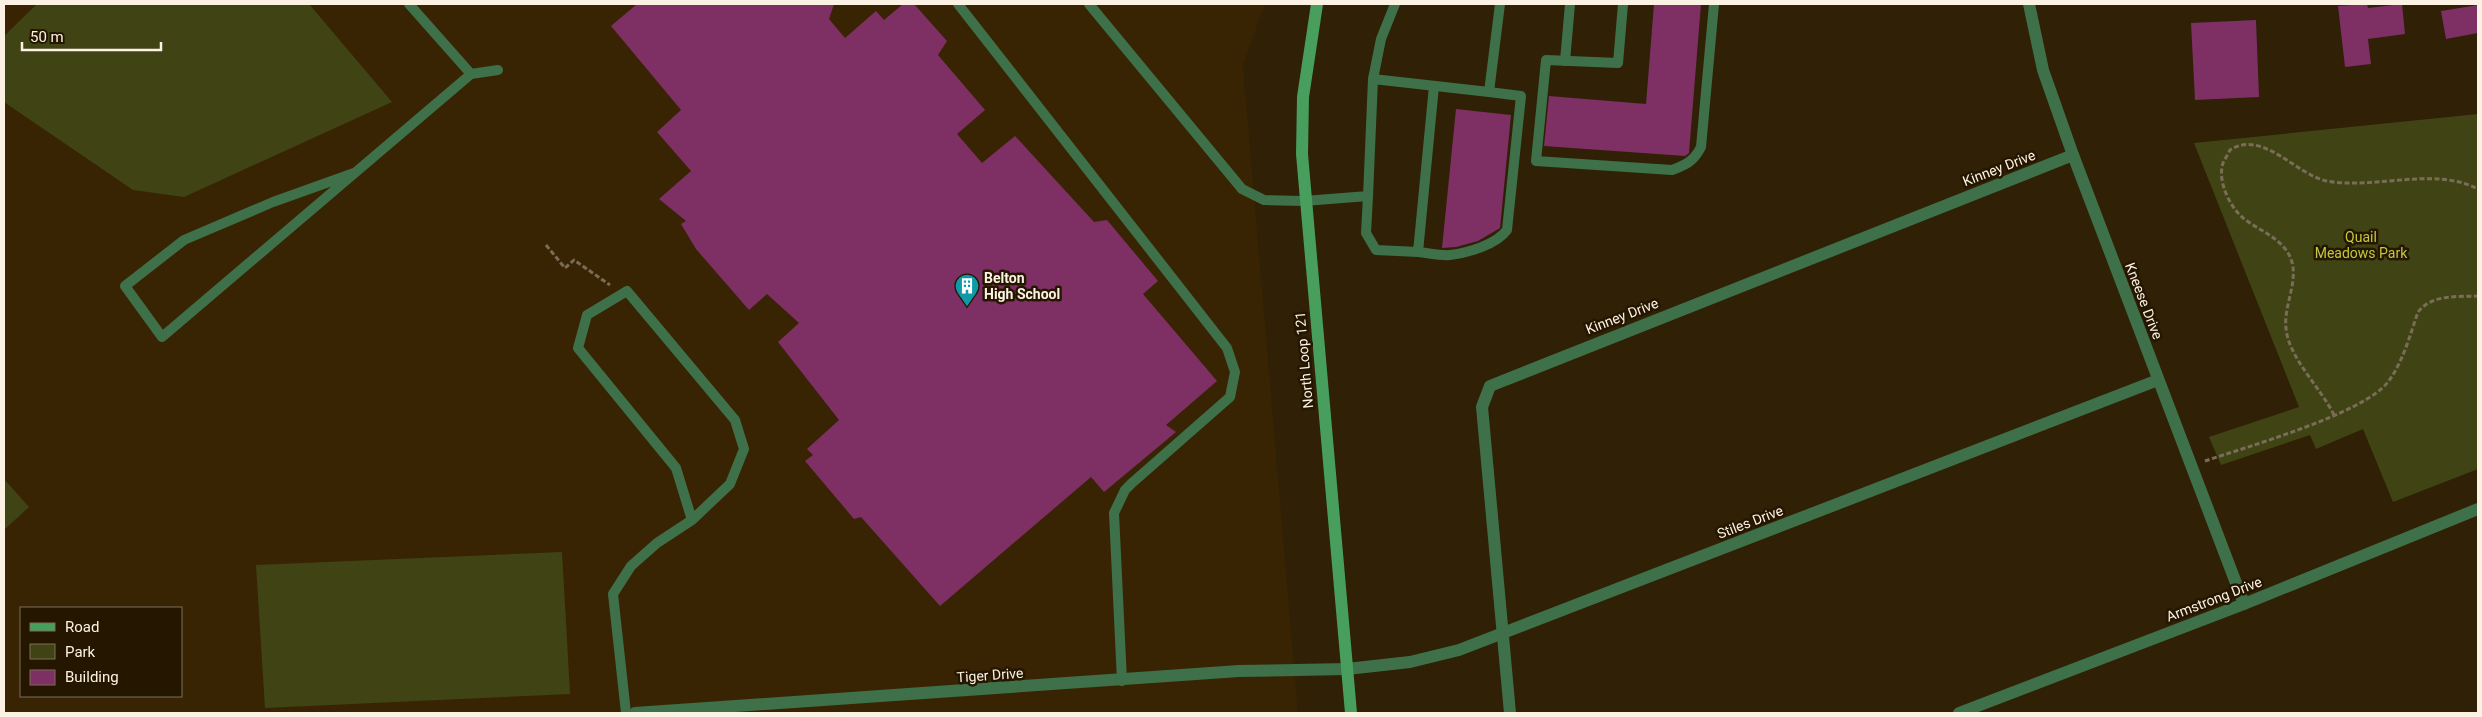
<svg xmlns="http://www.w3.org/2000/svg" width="2482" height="717" font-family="Roboto,sans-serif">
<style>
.built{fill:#382403;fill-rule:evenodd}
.green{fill:#404414}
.building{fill:#7e2f64}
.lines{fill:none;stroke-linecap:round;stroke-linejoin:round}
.path{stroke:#7a6d57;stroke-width:3;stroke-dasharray:5 2.5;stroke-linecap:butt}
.service{stroke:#3e7149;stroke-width:10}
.minor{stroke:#3e7149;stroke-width:12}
.secondary{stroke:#489e5d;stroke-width:12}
.labels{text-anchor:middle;stroke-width:5;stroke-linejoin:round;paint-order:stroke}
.street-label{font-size:14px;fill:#fcf2e3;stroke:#251600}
.park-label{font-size:14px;fill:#c0ca3f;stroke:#251600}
.poi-label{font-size:14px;font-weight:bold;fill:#fcf2e3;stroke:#251600;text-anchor:start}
</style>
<rect width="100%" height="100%" fill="#2f2006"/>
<path class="built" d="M 4,4 L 1265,4 L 1243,65 L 1298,713 L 4,713 ZM 21,608 L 181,608 L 181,696 L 21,696 Z"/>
<g class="green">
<polygon points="37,4 309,4 392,102 184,197 133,190 4,102 4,36"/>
<polygon points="2478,114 2478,469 2393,502 2363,429 2316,449 2310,435 2221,465 2209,437 2299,407 2194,143"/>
<polygon points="4,479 29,507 4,530"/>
<polygon points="562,552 570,694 265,708 256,565"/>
</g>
<g class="building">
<polygon points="637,4 834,4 829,19 845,38 876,11 884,20 903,4 914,4 947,41 938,55 985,110 957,134 982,163 1015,136 1094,222 1107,220 1158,281 1143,294 1217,381 1166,425 1176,432 1104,492 1091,477 940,606 861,517 854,519 805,461 813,455 807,449 839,420 778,342 799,323 767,294 749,310 696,249 681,224 686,221 659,199 691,171 657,132 681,110 611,26"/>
<polygon points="1654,4 1701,4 1689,153 1685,156 1544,146 1549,96 1646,104"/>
<polygon points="2367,4 2368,8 2402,4 2405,34 2368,39 2371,64 2345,67 2338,6"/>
<polygon points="2478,5 2478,33 2446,39 2441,11"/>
<polygon points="2256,20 2259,97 2195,100 2191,23"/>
<polygon points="1456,109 1511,115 1500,228 1478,241 1456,247 1442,248"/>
</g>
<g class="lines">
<g class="path">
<polyline points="546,245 565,268 574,260 610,285"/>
<path d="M 2334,415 C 2321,388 2288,357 2286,328 C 2283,302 2304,274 2286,250 C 2276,236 2257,229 2243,218 C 2230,207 2217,181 2223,163 C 2225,159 2228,154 2230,150 C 2263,129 2296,175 2327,181 C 2374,190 2434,166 2478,189"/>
<path d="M 2205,461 C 2246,447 2363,414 2388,382 C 2403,362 2410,335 2418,312 C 2432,294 2457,297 2478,296"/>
</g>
<g class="service">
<polyline points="409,4 471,74 498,70"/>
<polyline points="958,4 1227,348 1235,372 1230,397 1132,483 1125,490 1114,513 1122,681"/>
<polyline points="1089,4 1242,189 1264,200 1304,201 1368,196 1373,79 1489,92 1500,4"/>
<path d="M 1623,4 L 1618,63 L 1546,60 L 1536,161 L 1672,170 C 1686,165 1694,161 1701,147 L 1714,4"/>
<polyline points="1565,61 1570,4"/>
<polyline points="1373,79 1381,39 1395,4"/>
<polyline points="354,173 273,202 184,240 125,286 162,337 471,74"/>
<polyline points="1368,196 1366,233 1376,250 1418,252 1434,86"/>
<path d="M 1418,252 C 1429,253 1440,256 1450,255 C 1467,253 1496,245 1507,230 L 1521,96 L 1489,92"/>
<polyline points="626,713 613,594 631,566 657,543 692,520 730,484 744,449 735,420 627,291 587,315 578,348 676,468 692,520"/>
</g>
<g class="minor">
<polyline points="2029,4 2043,70 2073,155 2244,604"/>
<polyline points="635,713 1239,671 1347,669 1410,662 1459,650 2158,380"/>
<polyline points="1510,713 1482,407 1490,386 2073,155"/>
<polyline points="1959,713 2244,604 2478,509"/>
</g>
<polyline class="secondary" points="1317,4 1303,97 1302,154 1351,713"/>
</g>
<defs>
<symbol id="building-pin" viewBox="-11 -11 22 30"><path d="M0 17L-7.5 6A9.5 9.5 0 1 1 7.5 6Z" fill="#0f9aa8" stroke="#251600"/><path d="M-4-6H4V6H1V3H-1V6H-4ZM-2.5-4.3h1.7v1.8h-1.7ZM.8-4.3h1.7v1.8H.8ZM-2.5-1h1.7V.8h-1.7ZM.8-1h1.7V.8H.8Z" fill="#fff"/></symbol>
</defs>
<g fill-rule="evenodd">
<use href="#building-pin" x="953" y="272" width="28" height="38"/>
</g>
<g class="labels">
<g class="street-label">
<text transform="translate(1999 168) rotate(-21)" y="5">Kinney Drive</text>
<text transform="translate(2144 301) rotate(69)" y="5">Kneese Drive</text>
<text transform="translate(1622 316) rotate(-21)" y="5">Kinney Drive</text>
<text transform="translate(1304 360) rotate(-95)" y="5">North Loop 121</text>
<text transform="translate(1750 522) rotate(-21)" y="5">Stiles Drive</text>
<text transform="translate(2214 599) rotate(-21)" y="5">Armstrong Drive</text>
<text transform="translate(990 675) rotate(-4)" y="5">Tiger Drive</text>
</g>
<g class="park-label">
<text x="2361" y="242">Quail<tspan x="2361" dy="16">Meadows Park</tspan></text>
</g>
<g class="poi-label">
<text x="984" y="283">Belton<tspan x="984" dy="16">High School</tspan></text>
</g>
</g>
<rect width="2482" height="717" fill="none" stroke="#fcf2e3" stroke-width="10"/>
<rect x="20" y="607" width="162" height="90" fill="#251600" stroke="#7b6e5b"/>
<rect x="30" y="623" width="25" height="8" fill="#489e5d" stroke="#7b6e5b"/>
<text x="65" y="632" font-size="15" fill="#fcf2e3">Road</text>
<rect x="30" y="644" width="25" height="15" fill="#404414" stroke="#7b6e5b"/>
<text x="65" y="657" font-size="15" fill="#fcf2e3">Park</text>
<rect x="30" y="670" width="25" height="15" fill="#7e2f64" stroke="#7b6e5b"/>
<text x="65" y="682" font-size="15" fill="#fcf2e3">Building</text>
<path d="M22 42v8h139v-8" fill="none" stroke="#fcf2e3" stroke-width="2.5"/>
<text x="30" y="42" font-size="15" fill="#fcf2e3" stroke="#251600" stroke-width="4" paint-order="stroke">50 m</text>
</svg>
